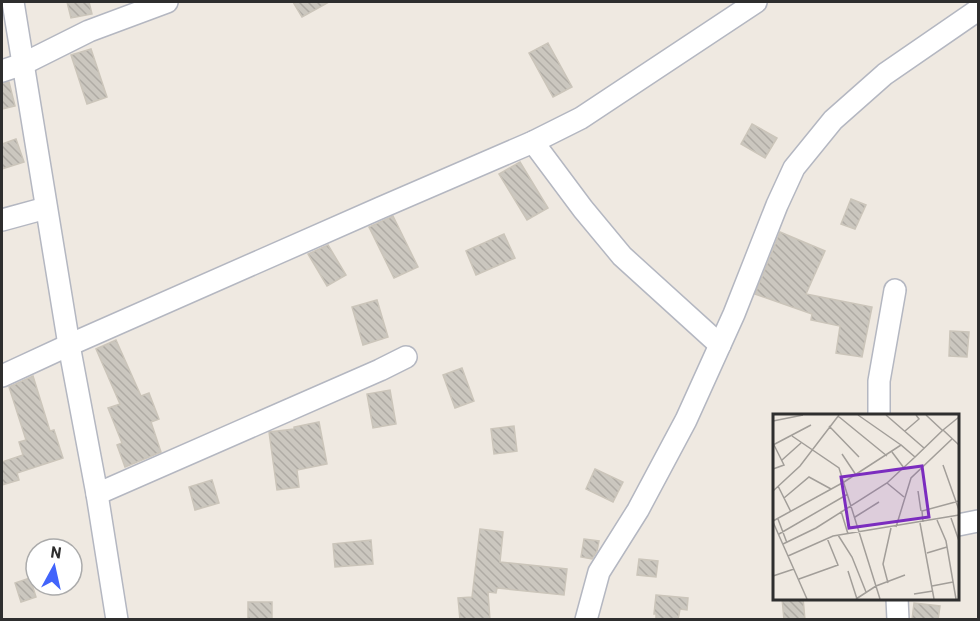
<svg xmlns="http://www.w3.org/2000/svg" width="980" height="621" font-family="Barlow,sans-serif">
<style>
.building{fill:url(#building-back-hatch);stroke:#cbc5ba;stroke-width:1.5}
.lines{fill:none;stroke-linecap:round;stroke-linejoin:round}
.minor-casing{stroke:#b4b7c1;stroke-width:24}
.minor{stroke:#fff;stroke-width:21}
.inset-road{fill:none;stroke:#a29e99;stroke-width:1.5}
.view{fill:#7b2cbf;fill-opacity:0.15;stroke:#7b2cbf;stroke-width:3}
.inset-edge{fill:none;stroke:#2e2e2e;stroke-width:3}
</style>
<defs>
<pattern id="building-back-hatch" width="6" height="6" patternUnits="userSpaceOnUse" patternTransform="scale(1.5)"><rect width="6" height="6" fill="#cbc7bf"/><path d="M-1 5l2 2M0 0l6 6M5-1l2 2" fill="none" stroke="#afaba4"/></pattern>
</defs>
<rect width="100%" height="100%" fill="#efe9e1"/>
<g class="building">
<polygon points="67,2 89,2 92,14 71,18"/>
<polygon points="293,2 329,2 302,17"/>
<polygon points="548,43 572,87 553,97 529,53"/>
<polygon points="91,49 107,97 87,104 71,55"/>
<polygon points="9,82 15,106 2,109 2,83"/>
<polygon points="752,124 777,138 765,158 741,144"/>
<polygon points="16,139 24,162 2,169 2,144"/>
<polygon points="520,162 548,208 527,220 499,174"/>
<polygon points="851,199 866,205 855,229 841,224"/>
<polygon points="393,216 418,267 394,278 369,227"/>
<polygon points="780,232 825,251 806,294 872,307 862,357 836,353 840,326 811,320 812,314 755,294"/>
<polygon points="504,234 515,258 476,275 466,251"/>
<polygon points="328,245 346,275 327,286 308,254"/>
<polygon points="377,300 388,337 363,345 352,307"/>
<polygon points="950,331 969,332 967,357 949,356"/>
<polygon points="116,340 141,396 149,393 159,419 151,422 161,452 125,467 117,445 122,443 108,408 120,404 96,349"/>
<polygon points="462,368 474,401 455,408 443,375"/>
<polygon points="33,376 50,431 54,430 63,458 17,473 19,480 2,485 2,462 23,455 19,442 26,440 9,387"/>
<polygon points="390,390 396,424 373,428 367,394"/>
<polygon points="319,422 327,464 297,470 299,487 277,490 269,432 294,429 294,427"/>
<polygon points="514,426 517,451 494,454 491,429"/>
<polygon points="595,469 623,482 613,502 586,489"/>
<polygon points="212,480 219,503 195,510 189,487"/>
<polygon points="480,529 503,532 500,562 567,569 564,595 497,588 496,593 488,592 490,620 460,620 458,598 472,597"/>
<polygon points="584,539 599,541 597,551 592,559 581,557"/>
<polygon points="371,540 373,564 335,567 333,544"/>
<polygon points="639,559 658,561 656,577 637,575"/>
<polygon points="30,578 36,597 21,602 15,583"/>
<polygon points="656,595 688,598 687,610 680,609 678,620 656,620 656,614 654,614"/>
<polygon points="782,598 803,598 805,620 784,620"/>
<rect x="248" y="602" width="24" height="18"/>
<polygon points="914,603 940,606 938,620 912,620"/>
</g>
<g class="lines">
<defs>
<g id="minor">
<polyline points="13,2 69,345 97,494 117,620"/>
<polyline points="2,71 23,64 89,31 167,2"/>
<polyline points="533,142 583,209 622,256 720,345"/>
<polyline points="2,220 46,208"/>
<polyline points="2,376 69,345 380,208 533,142 581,118 756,2"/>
<polyline points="879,416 879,381 895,290"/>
<polyline points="97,494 380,370 406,357"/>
<polyline points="958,525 978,521"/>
<polyline points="897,598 898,620"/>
<polyline points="586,620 599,572 638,510 686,420 734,314 777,205 794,168 833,120 885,74 978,10"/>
</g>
</defs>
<use href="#minor" class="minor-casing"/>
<use href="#minor" class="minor"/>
</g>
<g transform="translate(773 414)">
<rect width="186" height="186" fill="#efe9e1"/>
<path class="inset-road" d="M 85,1 L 128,31M 113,1 L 151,34M 153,1 L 169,16M 65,2 L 114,42M 0,7 L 30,1M 56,12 L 86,43M 170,16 L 186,3M 132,17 L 146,5 L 143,1M 19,22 L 66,54 L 107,185M 0,31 L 38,11M 119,38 L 131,54M 69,40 L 83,61M 9,46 L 28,29M 170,51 L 186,96M 0,55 L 11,51 L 1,31M 114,69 L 131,83M 5,72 L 18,98M 0,77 L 27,52 L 66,1M 145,77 L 148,97M 11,84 L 36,63 L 58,75M 68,97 L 75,120M 82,103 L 106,88M 178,104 L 186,127M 5,105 L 14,129M 164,106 L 173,127 L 183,185M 0,107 L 71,68 L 128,31 L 142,43 L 170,16 L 186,31M 0,108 L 34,185M 150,108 L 149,97 L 186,87M 147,109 L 161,185M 123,113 L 138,64 L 179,25M 6,120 L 75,80M 65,121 L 79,143 L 93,178M 10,130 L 43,114 L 114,69 L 142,43M 154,139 L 174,133M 15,142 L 60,122 L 186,101M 75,157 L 84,185M 0,162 L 21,155M 26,165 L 65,151 L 54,124M 115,169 L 110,150 L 118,114M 159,172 L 180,168M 141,180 L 160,177M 83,185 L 103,172 L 132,161"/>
<path class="view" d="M 149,52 L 156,103 L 76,114 L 68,63 Z"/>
<rect width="186" height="186" class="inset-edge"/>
</g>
<rect width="980" height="621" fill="none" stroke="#2e2e2e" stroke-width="6"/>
<g transform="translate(54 567) rotate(8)"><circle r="28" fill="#ffffff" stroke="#ababab" stroke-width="1.5"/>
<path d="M0-4.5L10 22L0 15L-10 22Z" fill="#4264fb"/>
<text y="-9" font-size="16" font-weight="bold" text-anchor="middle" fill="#2e2e2e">N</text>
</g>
</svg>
